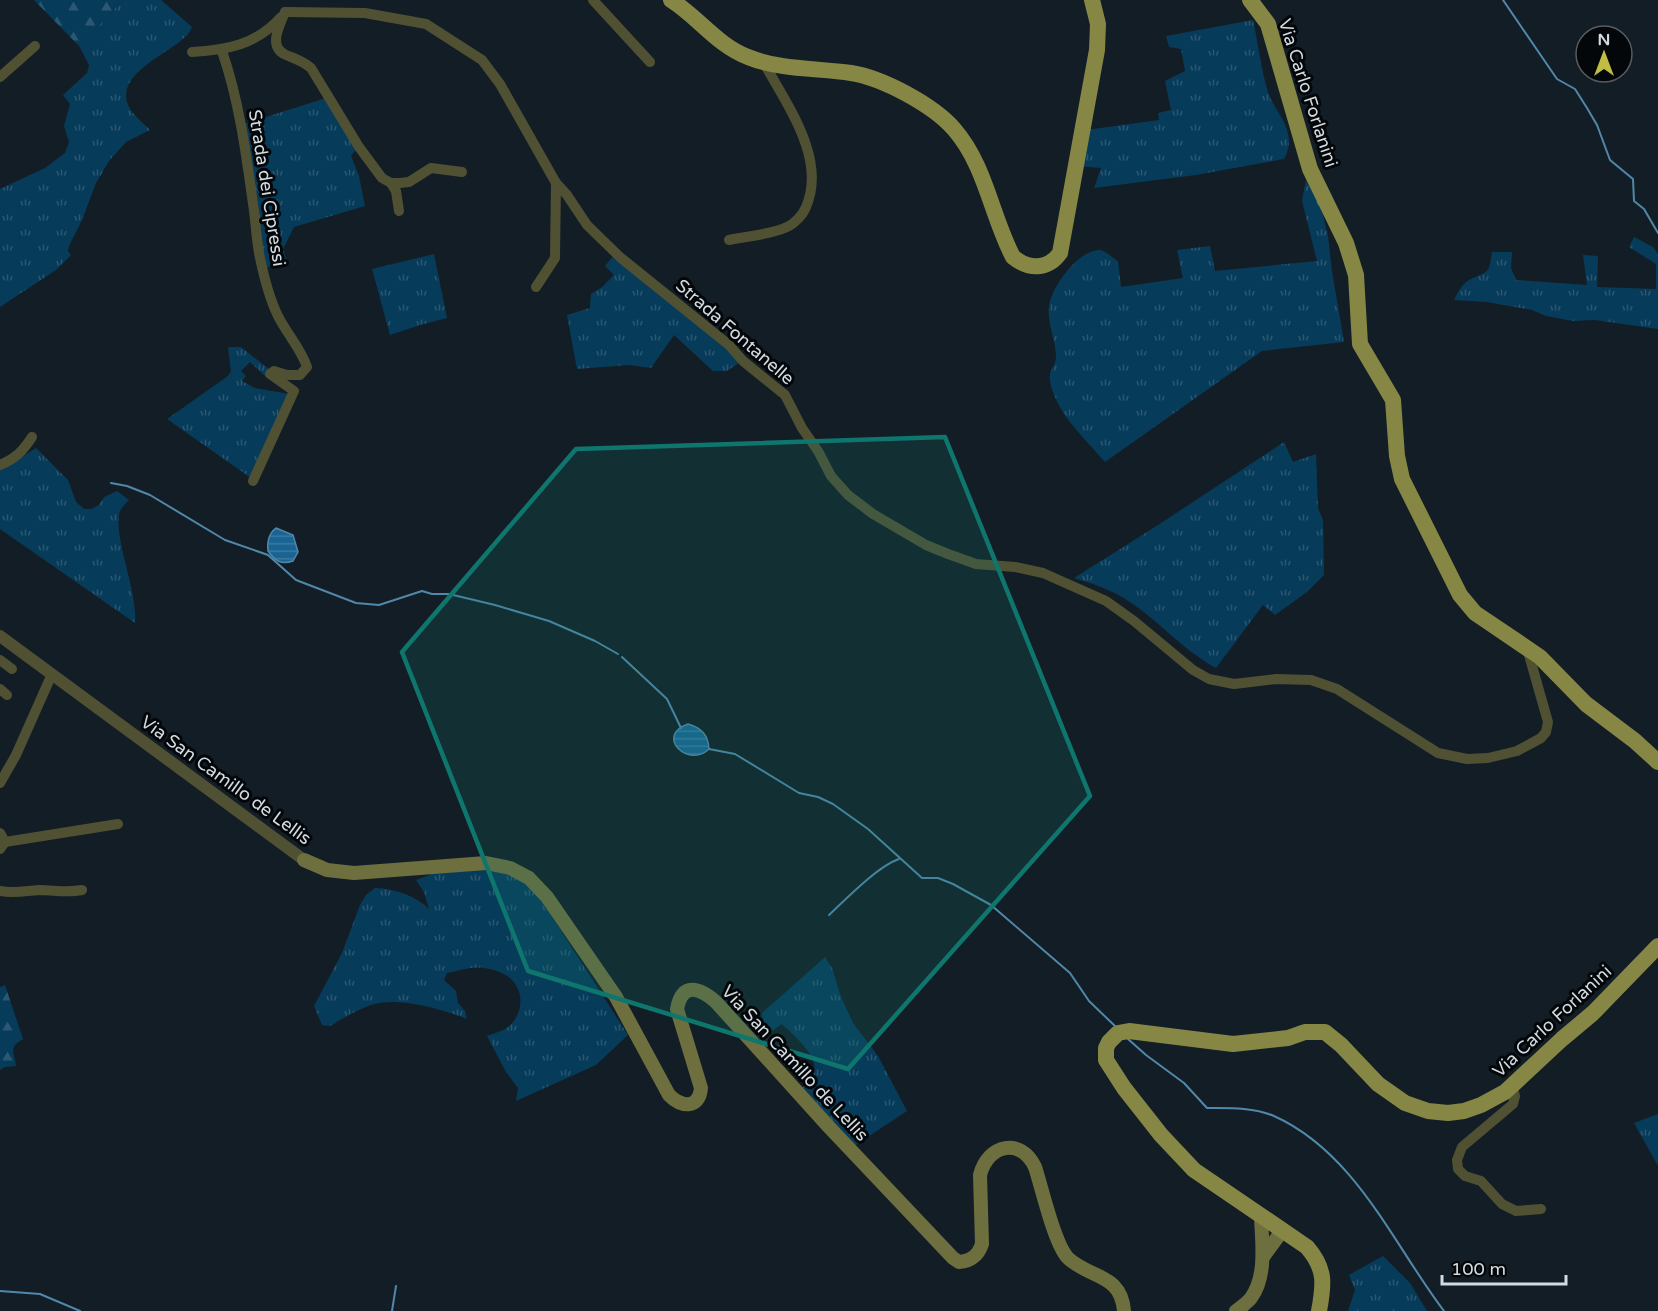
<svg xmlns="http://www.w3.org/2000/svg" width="1658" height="1311" font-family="'Varela Round',sans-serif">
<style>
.grass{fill:url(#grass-tufts)}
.forest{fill:url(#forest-firs)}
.water{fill:url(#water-rules);stroke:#5188aa;stroke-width:1.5}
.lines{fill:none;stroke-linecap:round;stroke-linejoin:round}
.stream{stroke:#5188aa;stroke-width:2}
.minor{stroke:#505133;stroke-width:10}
.tertiary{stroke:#505133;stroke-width:12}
.secondary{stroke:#6e6f3e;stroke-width:14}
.primary{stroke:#868645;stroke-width:16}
.marked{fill:#0f766e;fill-opacity:0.2;stroke:#0f766e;stroke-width:4.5;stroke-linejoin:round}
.labels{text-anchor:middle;stroke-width:6;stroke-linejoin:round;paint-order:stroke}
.street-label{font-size:18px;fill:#d4dbe0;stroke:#04070a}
</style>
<defs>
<pattern id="grass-tufts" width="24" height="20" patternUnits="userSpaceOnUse" patternTransform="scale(1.5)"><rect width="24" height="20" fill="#073b5a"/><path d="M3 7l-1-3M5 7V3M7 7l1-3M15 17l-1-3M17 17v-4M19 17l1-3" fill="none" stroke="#2a5771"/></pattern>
<pattern id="forest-firs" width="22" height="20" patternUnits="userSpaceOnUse" patternTransform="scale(1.5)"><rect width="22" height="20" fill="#073b5a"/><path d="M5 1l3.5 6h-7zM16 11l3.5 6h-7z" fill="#2a5771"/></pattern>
<pattern id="water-rules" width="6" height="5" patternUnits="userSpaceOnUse" patternTransform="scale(1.5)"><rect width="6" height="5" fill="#196493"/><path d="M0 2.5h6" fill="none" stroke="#3a7aa2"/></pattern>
</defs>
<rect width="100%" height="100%" fill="#131d25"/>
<g class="grass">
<path d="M 123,0 L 161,0 L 192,27 C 190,31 188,35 184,38 C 165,56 106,78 133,113 C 138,119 144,124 150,130 L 126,142 L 109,161 L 96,183 L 82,220 L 69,246 L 68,251 L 71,255 L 56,270 L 0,307 L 0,189 L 45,168 L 65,153 L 69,142 L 64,126 L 70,104 L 63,95 L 87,73 L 89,65 L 79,46 Z"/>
<path d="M 1253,20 C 1258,43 1261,67 1267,89 C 1273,112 1300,130 1284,159 L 1196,175 L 1094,188 L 1101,168 L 1077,166 L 1086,130 L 1159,120 L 1158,113 L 1171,110 L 1165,81 L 1185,71 L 1181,49 L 1169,47 L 1166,36 Z"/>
<polygon points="326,98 357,148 351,156 359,176 365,206 294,227 283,249 287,262 265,268 241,125"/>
<path d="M 1306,180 L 1321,207 L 1328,236 L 1332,271 L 1344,342 L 1262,351 L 1105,462 C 1089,443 1064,420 1055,397 C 1052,390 1049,381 1050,374 C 1051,369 1056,364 1056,357 C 1056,340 1047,324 1049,307 C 1051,287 1077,252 1098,250 C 1105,249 1112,258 1118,261 L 1121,287 L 1183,278 L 1177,250 L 1210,246 L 1215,271 L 1317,261 L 1302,201 Z"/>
<path d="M 1634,237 L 1653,247 L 1658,254 L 1658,329 L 1595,320 L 1573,321 L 1546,316 L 1532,310 L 1487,302 L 1454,300 C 1458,292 1462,284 1469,280 C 1488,271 1489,275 1492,252 L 1512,252 L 1511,268 L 1516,280 L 1587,285 L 1583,255 L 1598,256 L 1597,287 L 1656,289 L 1656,264 L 1629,247 Z"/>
<polygon points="434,254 447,318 420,325 390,335 372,269"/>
<polygon points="615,254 728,351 740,362 727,371 713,371 674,335 651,368 629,365 577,369 567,315 590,308 591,294 602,287 614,275 605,266"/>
<polygon points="228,347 241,347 270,370 266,377 250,362 241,371 246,376 242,381 255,388 289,394 251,478 167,419 228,376 231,371"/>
<path d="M 1284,442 L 1293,462 L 1316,454 L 1318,508 L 1323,520 L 1324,575 L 1307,592 L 1275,615 L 1263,605 L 1216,668 C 1181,649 1156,617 1122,597 C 1106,588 1091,583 1074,578 L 1155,527 Z"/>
<path d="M 36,448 L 68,480 L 76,502 L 84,509 L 91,509 L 99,505 L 104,497 L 117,491 L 129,500 C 126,503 122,507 120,511 C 112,535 138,591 135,623 L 0,529 L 0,468 L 14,462 Z"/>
<path d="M 474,868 C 503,870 514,873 536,892 L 628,1035 L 596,1065 L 516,1101 L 518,1088 L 506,1072 L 487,1036 C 494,1033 503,1031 508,1027 C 522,1016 525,995 513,981 C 508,974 493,969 484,968 C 473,966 458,971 447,973 L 444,980 L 456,991 L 458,1003 L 465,1011 L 467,1019 C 442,1009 397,996 371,1005 C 357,1010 343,1018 330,1026 L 322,1025 L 314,1006 L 342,953 L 360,905 L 366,895 L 375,888 C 396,889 414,895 429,909 L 424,892 L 416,880 L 440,871 Z"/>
<path d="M 825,957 L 832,968 L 841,997 L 853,1023 L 878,1056 L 907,1111 L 854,1146 L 798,1089 C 804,1087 805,1085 809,1081 C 828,1063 794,1036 782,1024 L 769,1033 C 764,1027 762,1021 762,1013 Z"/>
<polygon points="1658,1114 1658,1166 1634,1123"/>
<polygon points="1383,1256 1410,1283 1427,1311 1348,1311 1355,1290 1349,1275"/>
</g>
<g class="forest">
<polygon points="34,0 123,0 79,46"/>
<path d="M 5,985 L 23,1039 C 8,1048 14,1051 16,1066 L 5,1067 L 0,1070 L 0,987 Z"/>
</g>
<g class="water">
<path d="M 276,528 L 293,535 L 298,552 L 293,561 C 281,565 275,561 268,551 C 267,542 268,534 276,528 Z"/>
<path d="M 688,724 C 702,728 708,735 709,749 C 689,769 654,736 688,724 Z"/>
</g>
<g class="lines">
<g class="stream">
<polyline points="1503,0 1557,79 1575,89 1587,108 1597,125 1610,160 1633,179 1634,201 1644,209 1658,233"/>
<polyline points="111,483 127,486 150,495 225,540 268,555 296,580 356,603 379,605 422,591 432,594 449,594 495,605 549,621 595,641 618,654"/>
<polyline points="622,657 667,699 681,728"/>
<polyline points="709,749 735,754 799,793 818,797 833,804 868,829 922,878 938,878 953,884 991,905 1070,973 1089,1001 1116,1027"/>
<path d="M 829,915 C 846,899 878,866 899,859"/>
<path d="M 1128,1039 L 1146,1055 L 1184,1083 L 1207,1108 C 1229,1108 1253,1107 1274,1116 C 1356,1153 1393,1244 1444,1311"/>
<polyline points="0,1291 40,1294 80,1311"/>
<polyline points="392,1311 396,1286"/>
</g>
<g class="minor">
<polyline points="593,0 650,62"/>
<polyline points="285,12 365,13 426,24 482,60 500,84 556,183 555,258 536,287"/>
<path d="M 285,12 C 280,25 267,47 286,55 C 296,59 303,61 311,68 L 359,147 L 382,178 L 391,183 L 400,183 L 409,182 L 431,168 L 462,172"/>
<path d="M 222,51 C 239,100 246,153 253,204 C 256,222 256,240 260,258 C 264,277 269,298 278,316 C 287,334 301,349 307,367 L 300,375 L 287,375 L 274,371 L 270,374 L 294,391 L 253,481"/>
<path d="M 192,52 C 227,50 256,45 281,17"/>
<polyline points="0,77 35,46"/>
<polyline points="391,183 396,191 399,211"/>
<polyline points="556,183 567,195 587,225 621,258 729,345 743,361 785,395 802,428 818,451 831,476 848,495 873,514 926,545 948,554 976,564 1015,567 1043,573 1106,601 1134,621 1193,670 1209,679 1234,684 1276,679 1311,680 1337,689 1438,753 1467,759 1488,758 1517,751 1541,738 1546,732 1548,722 1527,648"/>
<path d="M 729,240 C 747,236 770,235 787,227 C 794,224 803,215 806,207 C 827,159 787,105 764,63"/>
<path d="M 0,465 C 15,459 23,451 32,437"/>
<polyline points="0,660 12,669"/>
<polyline points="0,689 7,695"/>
<polyline points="0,783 16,755 52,674"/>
<polyline points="0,833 5,842 0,849"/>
<polyline points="5,842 118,824"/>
<path d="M 0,891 C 14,894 25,891 39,890 C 54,890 67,893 82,890"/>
<polyline points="1512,1086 1515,1096 1513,1104 1462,1147 1457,1160 1458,1169 1465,1176 1481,1181 1502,1204 1516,1211 1541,1209"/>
</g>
<polyline class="tertiary" points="0,636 304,860"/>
<g class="secondary">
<path d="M 304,860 L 327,870 L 354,873 L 486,863 L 510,868 L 529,878 L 547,897 L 616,997 L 669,1095 C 681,1107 699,1110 701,1088 L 677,1009 C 682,982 699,987 716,1002 L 829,1127 L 953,1258 L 959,1262 C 971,1261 978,1256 982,1244 L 980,1175 C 988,1144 1021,1137 1035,1167 C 1042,1188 1055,1247 1069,1259 C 1092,1279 1121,1274 1124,1311"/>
<polyline points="1263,1257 1282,1231"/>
<path d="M 1236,1311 C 1241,1307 1247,1303 1251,1298 C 1267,1276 1262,1243 1261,1217"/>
</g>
<g class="primary">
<path d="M 671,0 C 698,17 718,46 748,57 C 780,70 817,68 851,73 C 883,78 933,105 954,129 C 986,166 991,215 1013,257 C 1029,270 1048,270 1060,253 L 1097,50 L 1098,24 L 1092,0"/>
<polyline points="1250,0 1268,24 1310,169 1346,243 1356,275 1360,344 1393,400 1397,456 1402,479 1460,595 1475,613 1540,657 1586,704 1635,741 1658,762"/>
<path d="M 1319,1311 C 1324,1284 1326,1269 1307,1247 L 1194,1170 L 1161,1135 L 1124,1088 L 1106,1060 L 1106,1048 L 1109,1042 L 1118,1033 L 1129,1031 L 1233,1044 L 1288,1038 L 1305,1032 L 1325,1032 L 1341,1045 L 1378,1084 L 1405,1103 L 1428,1111 L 1448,1113 L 1464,1111 L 1481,1105 L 1505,1092 L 1562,1039 L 1593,1013 L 1658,946"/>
</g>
</g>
<path class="marked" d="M 945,437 L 1090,796 L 848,1069 L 528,971 L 402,652 L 576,449 Z"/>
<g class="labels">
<g class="street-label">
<text transform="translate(1308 93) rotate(72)" y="6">Via Carlo Forlanini</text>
<text transform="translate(267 188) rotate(81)" y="6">Strada dei Cipressi</text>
<text transform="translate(735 332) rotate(41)" y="6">Strada Fontanelle</text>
<text transform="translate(226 780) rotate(36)" y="6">Via San Camillo de Lellis</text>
<text transform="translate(1552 1021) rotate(-43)" y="6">Via Carlo Forlanini</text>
<text transform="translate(795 1063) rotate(47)" y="6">Via San Camillo de Lellis</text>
</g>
</g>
<g transform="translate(1604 54)"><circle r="28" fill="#04070a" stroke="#575c60" stroke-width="1.5"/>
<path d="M0-4.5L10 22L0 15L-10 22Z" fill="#bfbe42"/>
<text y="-9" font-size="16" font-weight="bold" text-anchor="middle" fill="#d4dbe0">N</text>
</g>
<path d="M1442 1275v9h124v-9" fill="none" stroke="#d4dbe0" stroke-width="3"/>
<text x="1451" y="1275" font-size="18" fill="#d4dbe0" stroke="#04070a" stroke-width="4.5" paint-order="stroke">100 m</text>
</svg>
